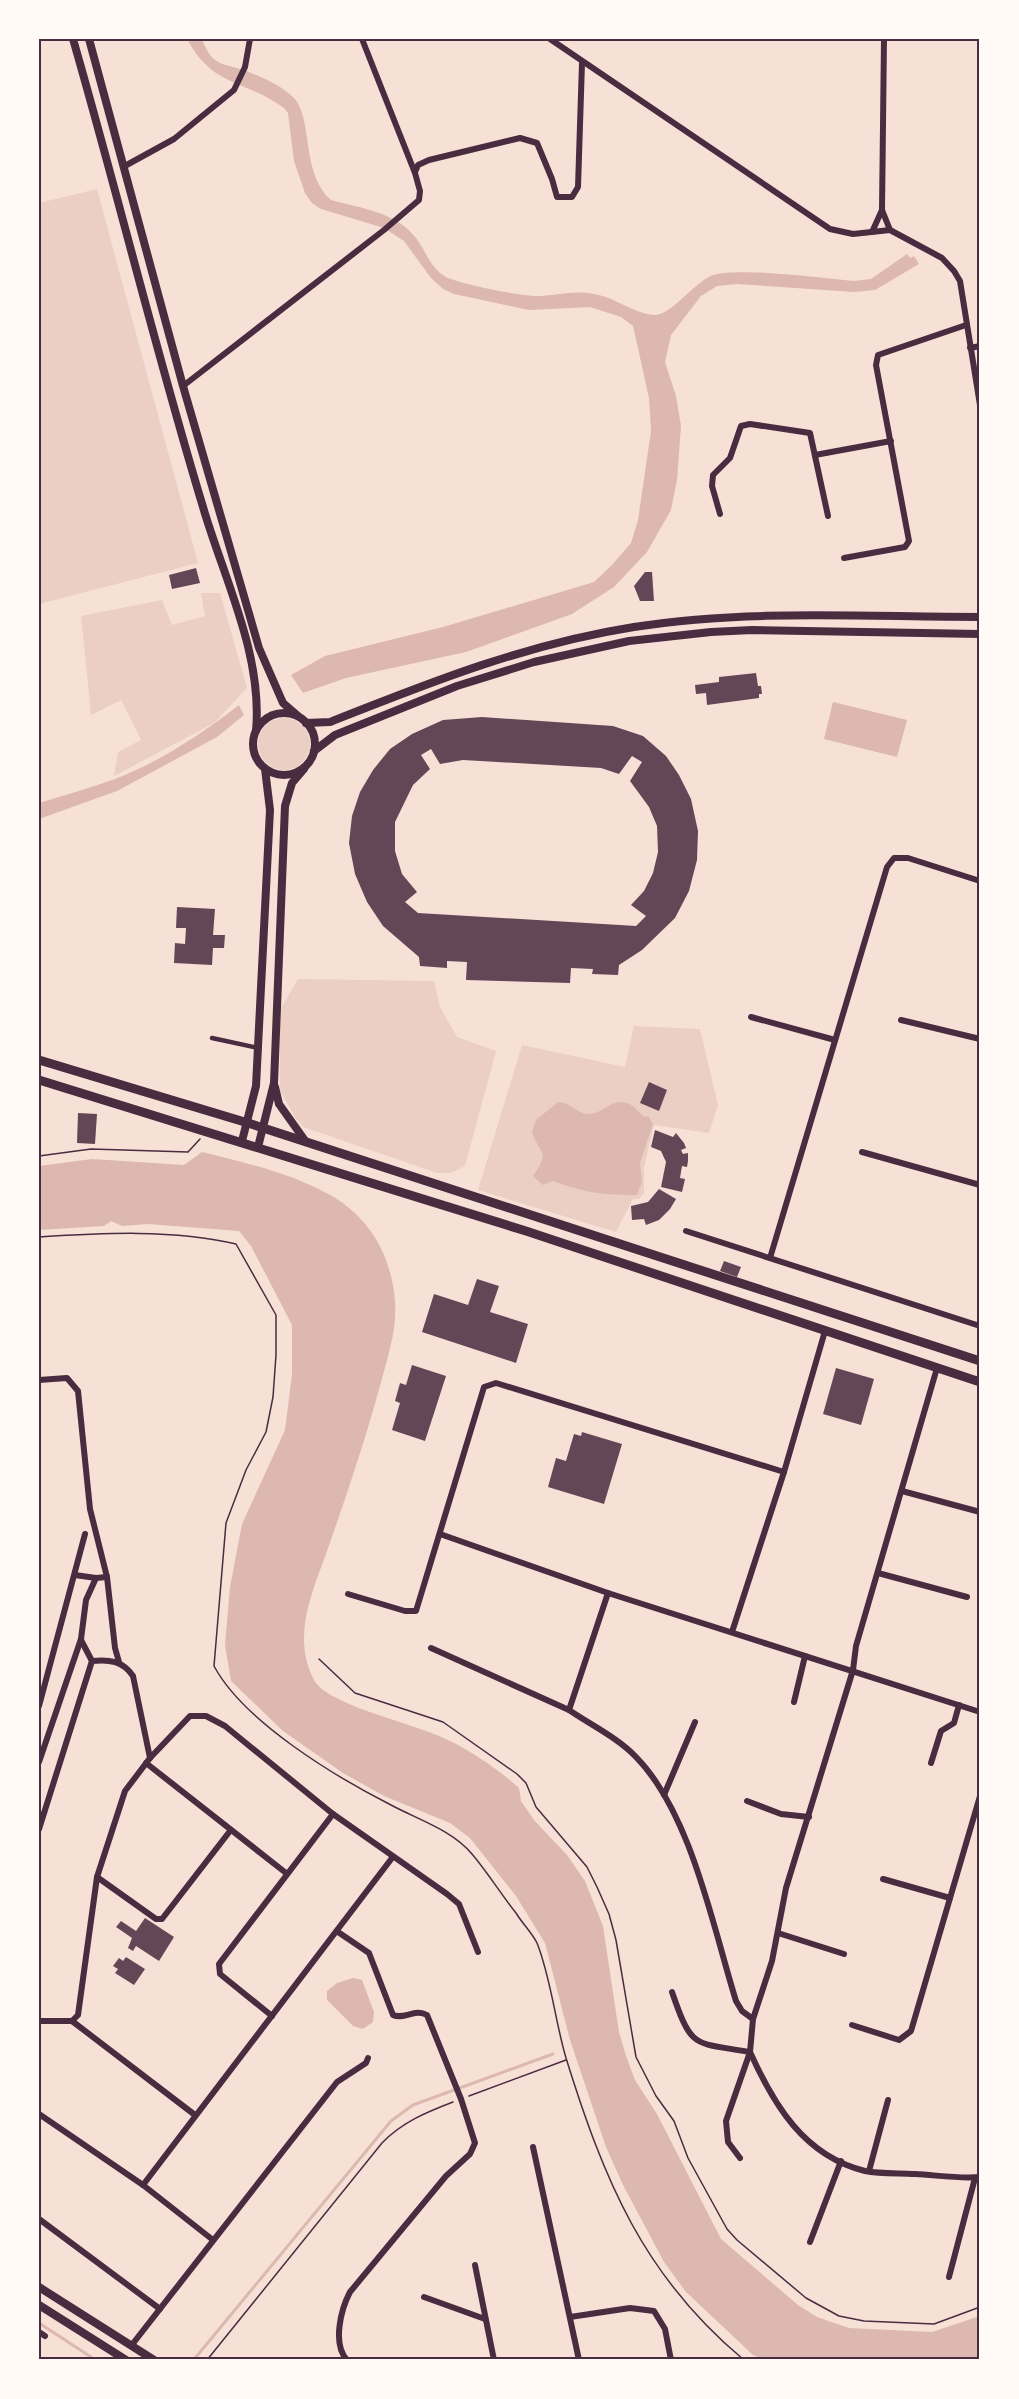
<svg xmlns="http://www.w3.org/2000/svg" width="1019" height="2399" font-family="'Space Grotesk',sans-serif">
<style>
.green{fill:#ebcfc5}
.water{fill:#dcb8b0}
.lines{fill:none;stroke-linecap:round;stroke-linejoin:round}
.stream{stroke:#dcb8b0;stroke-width:3}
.building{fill:#644757;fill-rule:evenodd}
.path{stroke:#4a2c40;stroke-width:1.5}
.pedestrian{stroke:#4a2c40;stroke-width:4.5}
.minor{stroke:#4a2c40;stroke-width:6}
.secondary{stroke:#4a2c40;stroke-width:8}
.primary{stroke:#4a2c40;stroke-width:9}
.neatline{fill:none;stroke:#4a2c40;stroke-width:2}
</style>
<rect width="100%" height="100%" fill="#f7e1d7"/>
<g class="green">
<polygon points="97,189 198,563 39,604 39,203"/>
<polygon points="201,593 220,593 247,688 214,723 114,776 118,752 141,740 121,700 91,715 81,616 162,600 172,625 205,616"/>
<circle cx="284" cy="744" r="26"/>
<polygon points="298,979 434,981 440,1007 457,1037 496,1051 465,1166 451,1173 437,1173 303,1127 294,1116 280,1090 280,1010"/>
<polygon points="634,1026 700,1029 718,1105 709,1133 654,1125 644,1167 644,1193 639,1199 633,1199 616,1232 478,1190 522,1045 625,1067"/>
</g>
<g class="water">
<path d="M 187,39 L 202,39 C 205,46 208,54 214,59 C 221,65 231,66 240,69 C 256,74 281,85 293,97 C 314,118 300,172 331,200 C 360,208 396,212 416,238 C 426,251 430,268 446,277 C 460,284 523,297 540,296 C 558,295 575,290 594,294 C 615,297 632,313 654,315 C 671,316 694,282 713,275 C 736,267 825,278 854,281 L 871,279 L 907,254 L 910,258 L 914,256 L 919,264 L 875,290 L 854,292 L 737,284 L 717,286 L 701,296 L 671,335 L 665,362 L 676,396 L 681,426 L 677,480 L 671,510 L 647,552 L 614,587 L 572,614 L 466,652 L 346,678 L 303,693 L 291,675 L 325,656 L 443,627 L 594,582 L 612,565 L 631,543 L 638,520 L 651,431 L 649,398 L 633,326 L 621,317 L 590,307 L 529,310 L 454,294 L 443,289 L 431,278 L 404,241 L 384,228 L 321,209 L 312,203 L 305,193 L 294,161 L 288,113 L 284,108 C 245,79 213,88 187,39 Z"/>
<polygon points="833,702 907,720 897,757 824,739"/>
<path d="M 239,705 L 244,715 L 217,737 L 117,791 L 39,819 L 39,803 C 64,795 90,788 115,779 C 159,762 202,734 239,705 Z"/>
<path d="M 558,1102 C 570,1102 576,1113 588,1114 C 602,1115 611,1098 627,1103 C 634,1105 639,1113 645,1117 L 648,1116 L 653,1124 L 640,1163 L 642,1182 L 637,1195 C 604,1195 585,1193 553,1181 L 543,1185 L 533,1176 C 551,1150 540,1156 532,1132 L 536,1120 Z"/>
<path d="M 202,1152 C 246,1163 291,1173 330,1195 C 370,1217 392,1257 395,1302 C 397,1330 388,1356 381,1382 C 365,1441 346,1497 326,1554 C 311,1595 292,1638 314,1680 C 328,1706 418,1724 448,1740 C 470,1750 502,1772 519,1788 L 521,1801 L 534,1820 L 567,1855 L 585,1881 L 603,1926 L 619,2032 L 626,2056 L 635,2080 L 657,2114 L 721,2239 L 798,2305 L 817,2317 L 849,2328 L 932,2332 L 980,2316 L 980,2360 L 765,2360 L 753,2355 L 686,2292 L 664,2262 L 623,2185 L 606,2147 L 570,2040 L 545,1943 L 516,1896 L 470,1838 L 450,1823 L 384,1796 L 343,1773 L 283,1731 L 231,1681 L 225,1645 L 230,1587 L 242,1524 L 285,1430 L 292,1374 L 292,1325 L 251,1246 L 239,1231 L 148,1224 L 122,1226 L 111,1221 L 104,1226 L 39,1230 L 39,1166 L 92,1159 L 184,1165 Z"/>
<polygon points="353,1978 362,1980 374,2012 373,2022 363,2029 353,2026 327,2000 327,1991 337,1983"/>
</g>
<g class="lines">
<g class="stream">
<polyline points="39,2323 91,2357"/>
<polyline points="196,2357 391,2121 413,2105 553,2054"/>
</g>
</g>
<g class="building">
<polygon points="196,568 200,583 172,589 169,575"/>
<polygon points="645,572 652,572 654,601 640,601 634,586"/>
<polygon points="756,673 758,686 761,686 762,694 759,694 759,698 707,705 706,693 696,694 695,685 719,682 719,677"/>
<path d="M 482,717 L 613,726 L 643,736 L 666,756 L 679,775 L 691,799 L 698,831 L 697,860 L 689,891 L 675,918 L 642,950 L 619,965 L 618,975 L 592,974 L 593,969 L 571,968 L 570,983 L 466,980 L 467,962 L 447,961 L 447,968 L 420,966 L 419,957 L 383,926 L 367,902 L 355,874 L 349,843 L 352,816 L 360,792 L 373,770 L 390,749 L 412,734 L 443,720 ZM 431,749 L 440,764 L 463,760 L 601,768 L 619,774 L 632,756 L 642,762 L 630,781 L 649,807 L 657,826 L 658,852 L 653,873 L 644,891 L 631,905 L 646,916 L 636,926 L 418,913 L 405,902 L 417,892 L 402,874 L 395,851 L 395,822 L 413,785 L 430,769 L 421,755 Z"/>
<polygon points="177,907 215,909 213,935 225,935 224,948 213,948 212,965 174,963 175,943 185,944 186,928 176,928"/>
<polygon points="649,1082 667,1090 659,1111 640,1103"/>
<polygon points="78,1113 97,1114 95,1144 77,1143"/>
<polygon points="655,1130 673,1137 676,1133 684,1143 686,1148 681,1150 683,1154 688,1153 688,1161 687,1167 682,1166 680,1178 685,1179 682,1192 661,1187 666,1162 661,1151 651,1147"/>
<polygon points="659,1189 676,1199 670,1209 659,1220 646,1225 644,1219 632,1220 631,1206 648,1202"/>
<polygon points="724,1261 741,1267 737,1277 720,1271"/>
<polygon points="477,1279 499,1286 490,1312 528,1324 516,1363 422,1332 434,1294 468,1305"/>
<polygon points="412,1365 446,1376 425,1441 392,1430 400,1403 395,1401 400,1383 406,1385"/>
<polygon points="836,1368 874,1379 861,1425 823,1414"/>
<polygon points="582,1432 622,1444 604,1504 548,1487 556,1458 566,1461 574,1434 581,1436"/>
<polygon points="145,1918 174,1937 159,1961 136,1946 133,1951 128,1948 132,1938 116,1927 121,1921 136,1931"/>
<polygon points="126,1957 145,1969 134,1985 115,1973 118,1969 113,1966 119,1958 123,1961"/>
</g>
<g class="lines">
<g class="path">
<polyline points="39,1156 91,1149 188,1152 200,1139"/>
<path d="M 39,1237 C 102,1233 174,1229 236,1244 L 276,1315 L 276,1355 L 273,1397 L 266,1432 L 246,1470 L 226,1523 L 214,1666 C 244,1722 336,1777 391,1805 C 419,1820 452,1830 472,1854 C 488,1873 501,1894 516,1913 C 522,1923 532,1933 537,1943 C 551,1978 555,2021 566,2058 C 604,2180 643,2276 744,2360"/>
<polyline points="319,1659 355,1693 443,1722 517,1774 526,1783 536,1807 587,1867 597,1887 609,1914 616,1940 636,2057 656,2096 674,2121 688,2158 727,2229 737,2240 806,2298 839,2316 864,2321 934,2324 980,2307"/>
<polyline points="469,2096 566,2060"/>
<path d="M 207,2360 L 382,2143 C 402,2122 427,2112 453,2102"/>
</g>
<polyline class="pedestrian" points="212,1038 258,1048"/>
<g class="minor">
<polyline points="550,39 830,229 853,234 890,230 942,258 954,271 960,281 980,405"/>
<polyline points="884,39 882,210 890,230"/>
<polyline points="123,167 174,139 234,90 245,67 250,39"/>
<polyline points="415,172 418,165 429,160 520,138 537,143 552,179 557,197 572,197 578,187 582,63"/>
<polyline points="872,232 882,210"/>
<polyline points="970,348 980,346"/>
<polyline points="183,386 384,230 419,200 420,191 415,173 362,39"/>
<polyline points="815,455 891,441"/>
<polyline points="720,514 712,486 713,475 730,458 741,426 750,424 810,433 828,516"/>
<polyline points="844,558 905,547 909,541 876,365 878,355 966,325"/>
<polyline points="751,1017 835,1040"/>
<polyline points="901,1020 980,1039"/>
<polyline points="862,1152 980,1185"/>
<polyline points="686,1231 980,1326"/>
<polyline points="770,1258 887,867 894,858 908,858 980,881"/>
<polyline points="39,1380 67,1378 78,1391 90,1509 107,1577 115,1648 119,1662"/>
<polyline points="902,1491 980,1512"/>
<polyline points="440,1534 608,1593 980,1712"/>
<polyline points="878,1573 967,1597"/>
<polyline points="75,1575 96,1578"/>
<path d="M 608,1593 L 569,1710 C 591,1725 618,1738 636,1757 C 691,1813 713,1927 736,2001 L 742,2011 L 753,2019"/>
<polyline points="348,1594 405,1611 416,1611 484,1387 496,1383 784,1472"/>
<polyline points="732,1632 784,1472 825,1331"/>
<polyline points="81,1640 92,1661"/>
<polyline points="431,1648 569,1710"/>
<polyline points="794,1702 805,1656"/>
<polyline points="39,1706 85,1534"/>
<polyline points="39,1762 81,1639 86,1600 96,1578 107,1577"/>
<polyline points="146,1763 286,1873"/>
<polyline points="931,1763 941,1731 954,1723 959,1705"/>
<polyline points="664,1795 695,1722"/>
<polyline points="747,1801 781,1814 809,1817"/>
<path d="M 39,1829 L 92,1661 C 109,1659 123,1661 133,1676 L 150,1758"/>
<polyline points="97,1877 156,1919 162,1919 230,1831"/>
<polyline points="883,1879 950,1898"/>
<path d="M 338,1932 L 369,1953 L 393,2015 C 404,2020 415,2008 427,2015 L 461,2099 L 475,2143 L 470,2154 L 446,2176 L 350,2292 C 341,2309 332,2344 347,2360"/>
<polyline points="778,1933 844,1954"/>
<path d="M 672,1992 C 692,2050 693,2042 750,2052"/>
<polyline points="272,2016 220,1974 219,1964 333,1814"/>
<polyline points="39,2021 72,2021"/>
<polyline points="72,2021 78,2015 97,1877 125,1791 150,1758 190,1716 206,1716 225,1726 333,1814 447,1894 459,1904 478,1952"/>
<polyline points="72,2021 195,2115"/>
<polyline points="852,2025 899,2040 911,2031 980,1796"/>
<path d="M 750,2052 C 774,2105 804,2156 865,2171 C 880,2174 899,2173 915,2174 C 936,2175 959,2179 980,2177"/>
<polyline points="39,2114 143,2185 213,2240"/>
<polyline points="533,2147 579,2360"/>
<polyline points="740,2158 728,2142 726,2121 750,2052 753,2019 772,1961 786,1888 853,1670 856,1646 937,1368"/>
<polyline points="869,2171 888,2100"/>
<polyline points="143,2185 392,1858"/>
<polyline points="39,2219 160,2309"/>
<polyline points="810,2242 841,2161"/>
<polyline points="475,2265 494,2360"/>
<polyline points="949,2277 975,2178"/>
<polyline points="424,2297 485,2319"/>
<polyline points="570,2317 630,2308 654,2311 665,2329 671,2360"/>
<polyline points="39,2332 45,2336"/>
<polyline points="131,2346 337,2082 366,2063 368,2058"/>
</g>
<g class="secondary">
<path d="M 73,39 C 118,195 156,352 203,507 C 224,579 263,655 256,731"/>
<polyline points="89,39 183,386 259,648 283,703 298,716"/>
<circle cx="284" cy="744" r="31"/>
<path d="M 306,723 L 330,722 C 431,682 526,644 634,627 C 748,609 865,617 980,617"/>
<polyline points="314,751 335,735 457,686 534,662 629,641 711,632 752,630 980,634"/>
<polyline points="275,1087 279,1104 306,1142"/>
<polyline points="242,1141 256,1086 270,810 265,769"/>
<polyline points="258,1147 274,1083 285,806 292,783 304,769"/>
<polyline points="39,2287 154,2360"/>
<polyline points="39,2305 126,2360"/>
</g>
<g class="primary">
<polyline points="39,1060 248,1123 980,1361"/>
<polyline points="39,1080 526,1231 980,1382"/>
</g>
</g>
<rect width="1019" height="2399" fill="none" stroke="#fffaf5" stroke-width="81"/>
<rect x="40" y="40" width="938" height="2318" class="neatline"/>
</svg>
